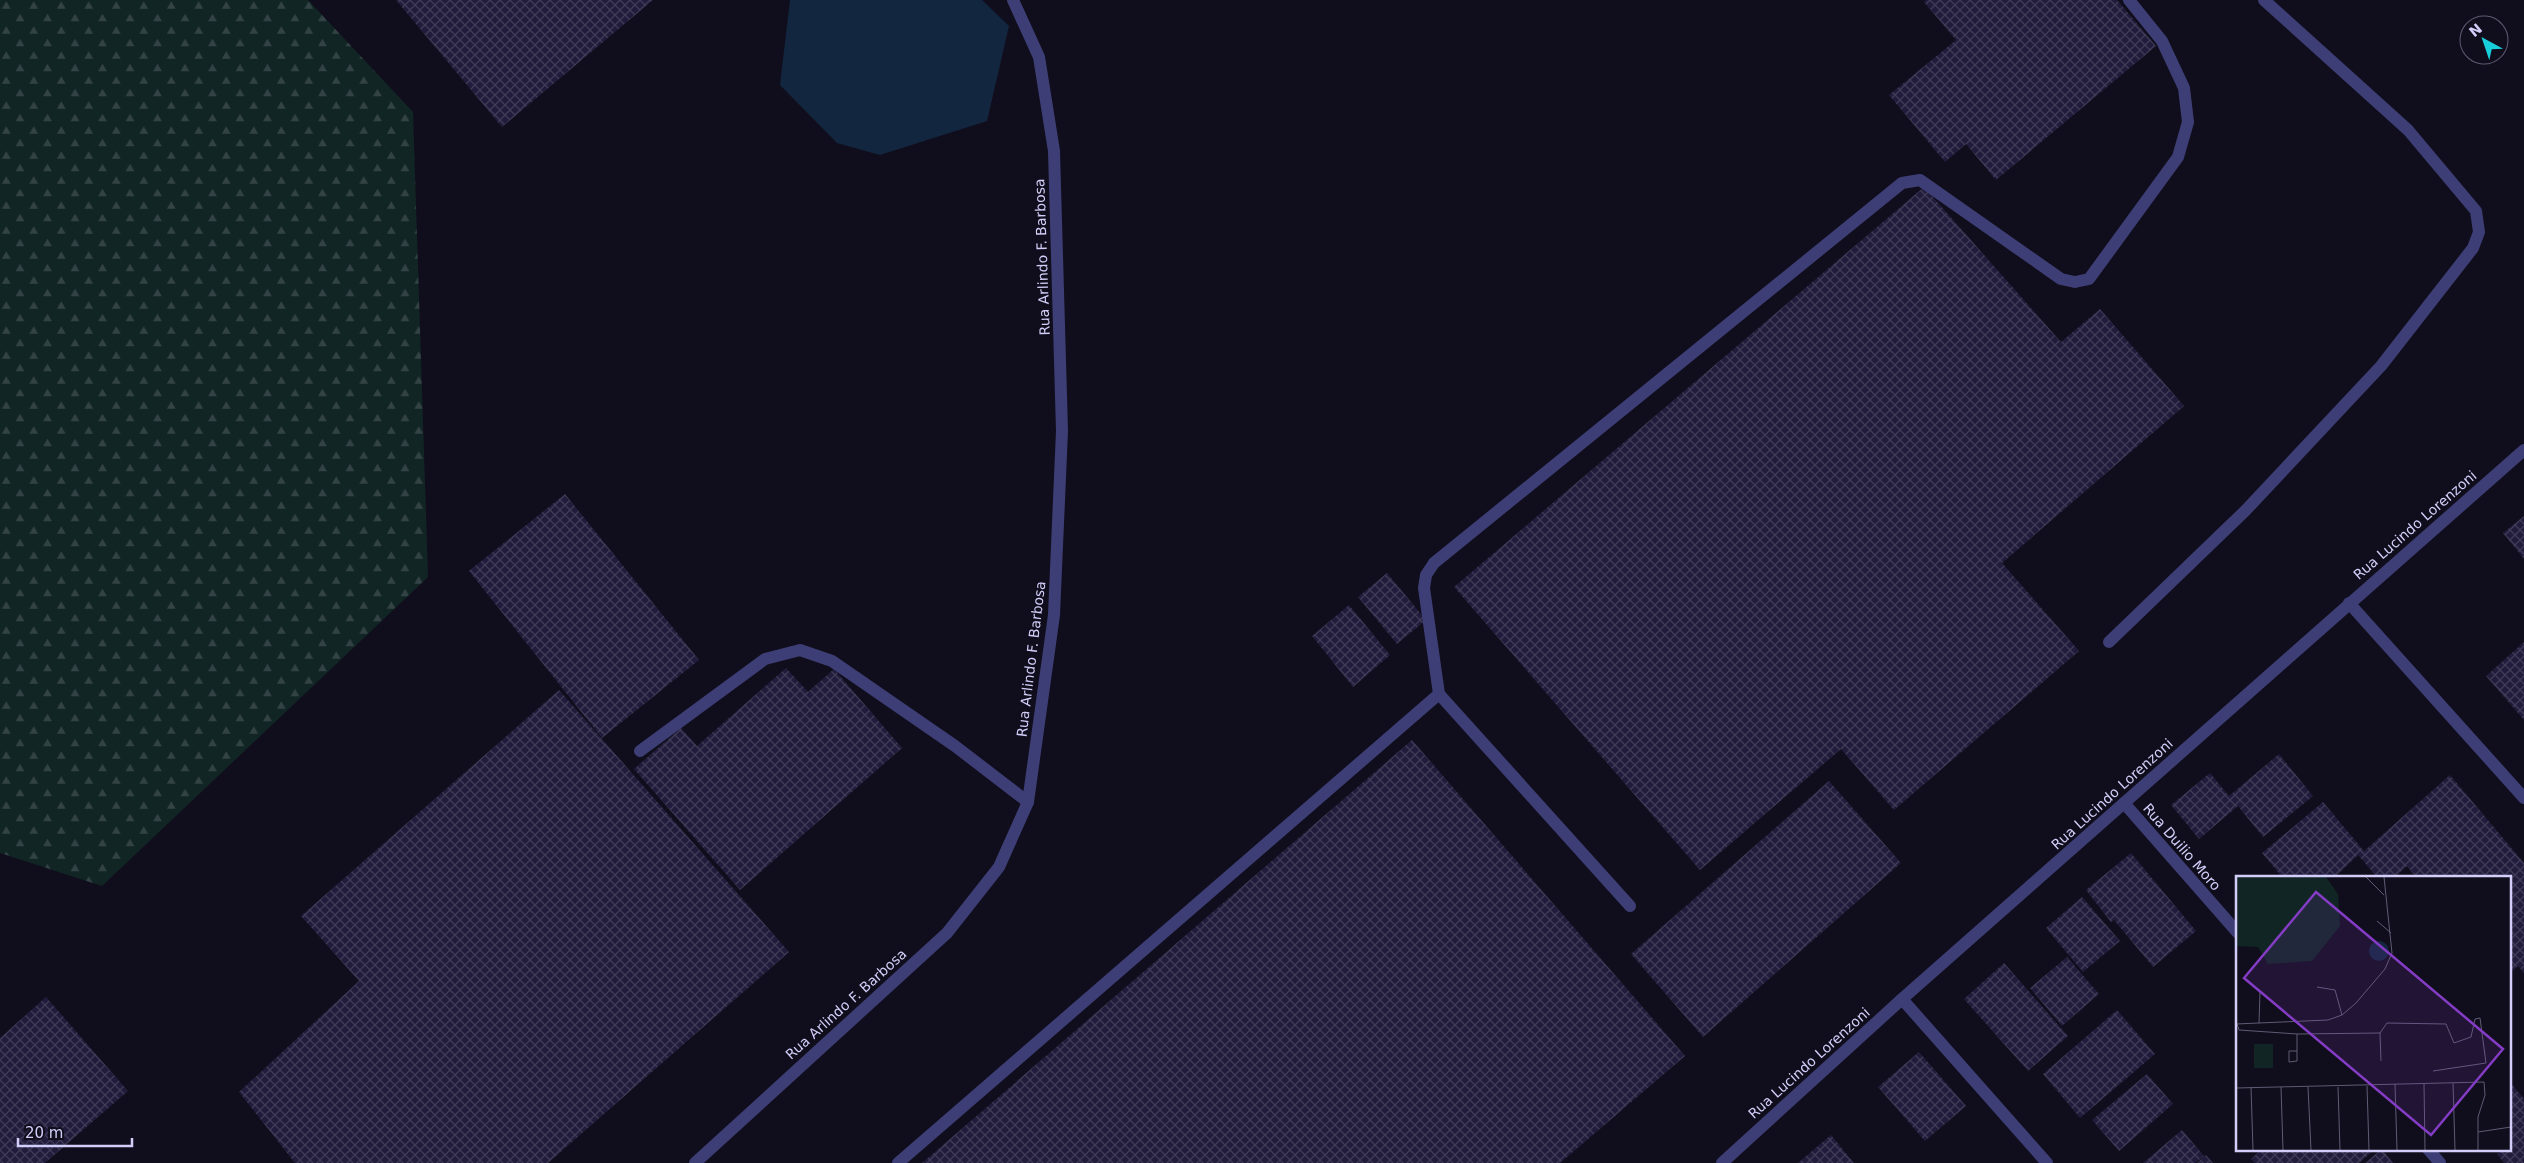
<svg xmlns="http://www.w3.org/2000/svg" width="2524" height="1163" font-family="'DejaVu Sans',sans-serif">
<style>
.forest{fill:url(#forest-firs)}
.water{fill:#132640}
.building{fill:url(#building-cross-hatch)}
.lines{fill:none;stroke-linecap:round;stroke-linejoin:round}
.lane{stroke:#3e3e76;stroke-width:12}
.street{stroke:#3e3e76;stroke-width:12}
.labels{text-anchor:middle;stroke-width:4;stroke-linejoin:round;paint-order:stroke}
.street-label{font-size:14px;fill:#d2cef9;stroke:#100e1c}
.inset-road{fill:none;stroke:#5e5b74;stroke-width:1}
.view{fill:#843cc5;fill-opacity:0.15;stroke:#843cc5;stroke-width:2.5}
.inset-edge{fill:none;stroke:#d2cef9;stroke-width:2.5}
</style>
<defs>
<pattern id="forest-firs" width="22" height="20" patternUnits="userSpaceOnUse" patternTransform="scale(1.25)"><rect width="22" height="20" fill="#112524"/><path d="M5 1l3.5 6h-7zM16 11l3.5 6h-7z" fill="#334345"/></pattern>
<pattern id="building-cross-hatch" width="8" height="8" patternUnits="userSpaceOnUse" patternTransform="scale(1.25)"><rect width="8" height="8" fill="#211c3b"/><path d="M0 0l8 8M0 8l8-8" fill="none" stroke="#403c58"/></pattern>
</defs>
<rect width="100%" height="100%" fill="#100e1c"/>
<polygon class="forest" points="0,0 308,0 413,112 428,577 102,886 0,853"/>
<polygon class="water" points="790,0 982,0 1009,26 987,121 880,155 837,143 780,85"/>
<g class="building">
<polygon points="396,0 653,0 502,127"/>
<polygon points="1926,0 2117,0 2156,46 1996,180 1966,144 1945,162 1889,95 1956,40 1924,2"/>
<polygon points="1924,187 2061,342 2100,309 2184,406 2002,563 2079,651 1894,810 1841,749 1700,870 1454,587"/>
<polygon points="565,494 699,660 602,738 469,571"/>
<polygon points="2524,516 2524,559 2503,533"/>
<polygon points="1387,573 1426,620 1397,644 1358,597"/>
<polygon points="1349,605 1390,655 1353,687 1312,636"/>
<polygon points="2524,642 2524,720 2486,676"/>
<polygon points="786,668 808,692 834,669 902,748 740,890 634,769 681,728 697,746"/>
<polygon points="559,690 789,952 548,1163 295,1163 239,1092 359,981 301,916"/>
<polygon points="1412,740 1685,1056 1560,1163 922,1163"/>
<polygon points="2279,754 2313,796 2263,837 2238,806 2199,839 2171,805 2210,773 2229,796"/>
<polygon points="2450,775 2524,863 2524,973 2518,966 2510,973 2510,877 2416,877 2407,866 2395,877 2377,877 2358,855 2335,877 2282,877 2262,853 2323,802 2364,851"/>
<polygon points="1829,781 1901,863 1703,1037 1631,954"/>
<polygon points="2131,853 2196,931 2153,967 2114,920 2111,922 2086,890"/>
<polygon points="2082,897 2120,941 2083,972 2046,928"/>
<polygon points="2067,957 2099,994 2062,1026 2030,988"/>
<polygon points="2004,963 2068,1036 2028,1071 1964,999"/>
<polygon points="46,997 128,1091 45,1163 0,1163 0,1038"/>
<polygon points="2117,1010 2155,1054 2080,1118 2043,1074"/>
<polygon points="1919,1052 1966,1106 1925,1141 1878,1087"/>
<polygon points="2147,1074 2173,1104 2119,1151 2092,1120"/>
<polygon points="2510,1082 2524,1099 2524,1163 2504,1163 2497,1154 2501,1151 2500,1149 2510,1149"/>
<polygon points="2182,1130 2204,1156 2195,1163 2143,1163"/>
<polygon points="1831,1135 1854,1163 1798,1163"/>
<polygon points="2262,1149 2372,1149 2373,1151 2359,1163 2255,1163 2251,1159"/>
<polygon points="2382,1149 2393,1163 2365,1163"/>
<polygon points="2206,1155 2213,1163 2197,1163"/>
</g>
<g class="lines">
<g class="lane">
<polyline points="2109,642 2245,511 2381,366 2473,248 2479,232 2476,211 2408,130 2264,0"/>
<polyline points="1439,694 1630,906"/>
<polyline points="640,751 765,659 800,650 832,661 955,746 1028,802"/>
<polyline points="898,1163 1439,694 1424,588 1426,575 1434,563 1902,183 1920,180 2061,279 2075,282 2089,279 2178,157 2188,122 2184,88 2162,41 2129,0"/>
</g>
<g class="street">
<polyline points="2349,603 2524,798"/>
<polyline points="2124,803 2238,933"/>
<polyline points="1902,999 2047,1163"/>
<polyline points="2428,1149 2440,1163"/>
<polyline points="695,1163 947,933 999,867 1028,802 1054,615 1062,431 1054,151 1039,57 1013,0"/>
<polyline points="1722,1163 1902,999 2524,450"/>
</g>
</g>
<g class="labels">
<g class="street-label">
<text transform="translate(1042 257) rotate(-92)" y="5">Rua Arlindo F. Barbosa</text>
<text transform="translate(2415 525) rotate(-41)" y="5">Rua Lucindo Lorenzoni</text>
<text transform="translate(1031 659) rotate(-83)" y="5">Rua Arlindo F. Barbosa</text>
<text transform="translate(2112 794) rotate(-42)" y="5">Rua Lucindo Lorenzoni</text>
<text transform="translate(2182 847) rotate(49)" y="5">Rua Duilio Moro</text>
<text transform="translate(846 1004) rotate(-42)" y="5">Rua Arlindo F. Barbosa</text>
<text transform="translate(1809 1063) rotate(-42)" y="5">Rua Lucindo Lorenzoni</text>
</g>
</g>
<g transform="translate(2236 876)">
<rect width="275" height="275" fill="#100e1c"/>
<path d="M 0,1 L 90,1 L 102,18 L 104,50 L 76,85 L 32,88 L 22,71 L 0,70 Z" fill="#112524"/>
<path d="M 18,168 L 37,168 L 37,192 L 18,192 Z" fill="#112524"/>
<path d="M133 75a10 10 0 1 1 20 0a10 10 0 1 1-20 0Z" fill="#132640"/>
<path class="inset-road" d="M 130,1 L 148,19M 141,45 L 155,57M 81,111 L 99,114 L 106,139M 23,147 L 24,116M 0,148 L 92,144 L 106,139 L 120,127 L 149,93 L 156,77 L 148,1M 1,148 L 3,154 L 61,158 L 144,157 L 151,147 L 210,148 L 218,167 L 235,161 L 239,143 L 244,142 L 250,187 L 197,195M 144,157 L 145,185M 61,175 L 53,175 L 53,186 L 61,185 L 61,158M 217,207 L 219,274M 159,208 L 161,274M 188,208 L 189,274M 131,210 L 133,274M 15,211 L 17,274M 45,211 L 47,274M 72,211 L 75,274M 102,211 L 104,274M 0,212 L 248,206 L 249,219 L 242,241 L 242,274M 242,256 L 275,251"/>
<path class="view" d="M 80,16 L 267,173 L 195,259 L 8,102 Z"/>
<rect width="275" height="275" class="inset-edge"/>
</g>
<g transform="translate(2484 40) rotate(320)"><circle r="24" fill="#100e1c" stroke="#5e5b74"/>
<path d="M0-4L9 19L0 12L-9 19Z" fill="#19cedb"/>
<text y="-8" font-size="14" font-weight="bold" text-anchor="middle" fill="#d2cef9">N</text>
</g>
<path d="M18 1138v8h114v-8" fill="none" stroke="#d2cef9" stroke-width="2.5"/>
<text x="25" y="1138" font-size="15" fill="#d2cef9" stroke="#100e1c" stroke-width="4" paint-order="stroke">20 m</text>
</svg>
